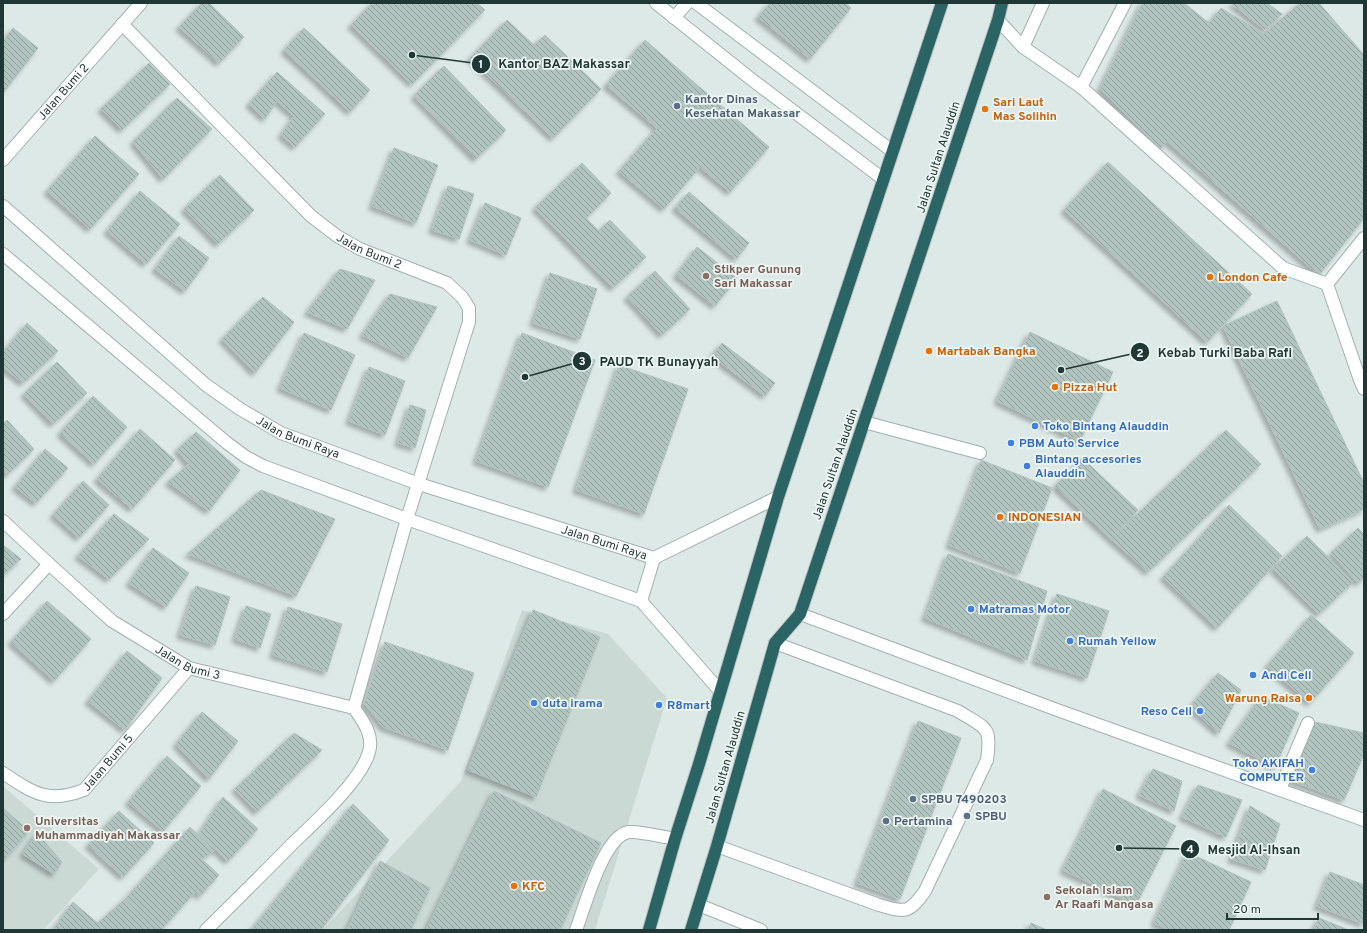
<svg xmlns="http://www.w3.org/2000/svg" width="1367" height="933" font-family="Overpass,sans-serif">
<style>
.built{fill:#cbd9d5}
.building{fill:url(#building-back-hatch);stroke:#b0c2be;filter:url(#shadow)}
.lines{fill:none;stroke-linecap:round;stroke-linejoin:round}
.minor-casing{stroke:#a0b0ae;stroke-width:14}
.highway-casing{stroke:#bcc3c3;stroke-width:14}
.minor{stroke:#fff;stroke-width:12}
.highway{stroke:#2b6464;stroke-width:12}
.service-dot{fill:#5c6f8a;stroke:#edf6f3;stroke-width:1.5}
.food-dot{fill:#e8710a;stroke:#edf6f3;stroke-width:1.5}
.education-dot{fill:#8d6e63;stroke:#edf6f3;stroke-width:1.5}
.shop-dot{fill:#3f7fe0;stroke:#edf6f3;stroke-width:1.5}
.labels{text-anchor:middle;stroke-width:3.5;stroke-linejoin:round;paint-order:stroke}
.street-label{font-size:12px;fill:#1f3836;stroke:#edf6f3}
.service-label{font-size:12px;font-weight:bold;fill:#4e5e75;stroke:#edf6f3;text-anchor:start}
.food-label{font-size:12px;font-weight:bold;fill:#c56008;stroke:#edf6f3;text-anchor:start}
.education-label{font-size:12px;font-weight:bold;fill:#785e54;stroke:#edf6f3;text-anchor:start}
.shop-label{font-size:12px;font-weight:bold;fill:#366cbe;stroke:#edf6f3;text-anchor:start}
.leader{fill:none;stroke:#1f3836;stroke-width:1.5}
.callout-dot{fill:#1f3836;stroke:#edf6f3;stroke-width:1.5}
.mark-label{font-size:12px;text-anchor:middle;font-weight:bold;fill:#fff}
.callout-label{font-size:13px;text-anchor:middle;font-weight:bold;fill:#1f3836;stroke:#edf6f3;stroke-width:3.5;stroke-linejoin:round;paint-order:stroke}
</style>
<defs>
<pattern id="building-back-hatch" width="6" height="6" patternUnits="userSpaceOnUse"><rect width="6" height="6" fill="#b2c4bf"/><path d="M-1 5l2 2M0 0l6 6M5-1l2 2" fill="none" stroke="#90a09c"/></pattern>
<filter id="shadow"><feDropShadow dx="-3.5" dy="3.5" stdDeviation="2" flood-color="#0004"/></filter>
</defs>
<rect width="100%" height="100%" fill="#dde9e6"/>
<g class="built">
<polygon points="522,610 608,634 667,698 595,930 323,930 461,781"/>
<polygon points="3,786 99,869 43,930 3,930"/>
</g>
<g class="building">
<polygon points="202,3 209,3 244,37 219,63 179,27"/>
<polygon points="372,3 477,3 485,10 412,84 351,25"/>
<polygon points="770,3 845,3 851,8 810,59 758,17"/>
<polygon points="1142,3 1184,3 1209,23 1221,8 1264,34 1300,3 1319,3 1364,55 1364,218 1319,275 1167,141 1160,149 1100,89"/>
<polygon points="1231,3 1267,3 1282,14 1265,30"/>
<polygon points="507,20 534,45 545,35 601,89 553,138 470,58"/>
<polygon points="13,28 38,48 3,93 3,41"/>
<polygon points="304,28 370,90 350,112 284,50"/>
<polygon points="645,40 769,147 730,192 700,167 664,209 619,171 657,128 606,85"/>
<polygon points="149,63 170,84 122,130 101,109"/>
<polygon points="444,66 506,130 476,159 414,96"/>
<polygon points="277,72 325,114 295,147 281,135 294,116 277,101 265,119 249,104"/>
<polygon points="177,98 212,129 163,179 133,142"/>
<polygon points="95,136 139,174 90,229 47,191"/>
<polygon points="394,148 438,165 416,223 372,206"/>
<polygon points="1108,162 1252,294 1207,342 1064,210"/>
<polygon points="582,163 611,193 586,218 599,231 610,220 646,257 613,288 535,208"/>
<polygon points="220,175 254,210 218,244 184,209"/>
<polygon points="448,186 474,194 459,239 432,230"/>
<polygon points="140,191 180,224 146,264 107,231"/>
<polygon points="689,192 749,243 736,259 675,208"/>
<polygon points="485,203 521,218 506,255 470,240"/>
<polygon points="179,236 209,258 185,291 155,269"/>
<polygon points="697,247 737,278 715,306 676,275"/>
<polygon points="340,269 375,280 347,329 307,312"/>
<polygon points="655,271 690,309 662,335 627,297"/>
<polygon points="550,273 597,289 580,339 533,323"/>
<polygon points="390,294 437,307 408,358 362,335"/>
<polygon points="263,297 294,322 255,373 222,339"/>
<polygon points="1277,301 1364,483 1364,509 1320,529 1223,326"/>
<polygon points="27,323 58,351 23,383 3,367 3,353"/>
<polygon points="1030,332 1113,372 1080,441 997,401"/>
<polygon points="304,333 355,355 331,410 280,388"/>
<polygon points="522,333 595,360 548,487 476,461"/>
<polygon points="722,343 775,383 765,396 712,356"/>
<polygon points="57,362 87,393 53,424 24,394"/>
<polygon points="619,365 688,389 644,514 576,490"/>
<polygon points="369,367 405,381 385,435 349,421"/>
<polygon points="93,396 127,427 94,464 60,433"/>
<polygon points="410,405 426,410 415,448 398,443"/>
<polygon points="7,420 34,449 7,475 3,471 3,424"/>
<polygon points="140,429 175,460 132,509 97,479"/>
<polygon points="1226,430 1261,464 1148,572 1111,539"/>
<polygon points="196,432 240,470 209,511 168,482 189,464 177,450"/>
<polygon points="45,449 68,468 36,503 15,487"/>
<polygon points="1082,458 1138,510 1111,539 1055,486"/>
<polygon points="981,460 1052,488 1020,573 949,545"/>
<polygon points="83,481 109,505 79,538 53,515"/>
<polygon points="261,490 335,519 296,596 188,554"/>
<polygon points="1229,505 1282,556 1217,628 1163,577"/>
<polygon points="114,514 149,539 109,579 78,556"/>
<polygon points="1358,528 1364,534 1364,578 1358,583 1331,553"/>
<polygon points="1307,536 1353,582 1319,614 1273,569"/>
<polygon points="3,545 21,559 3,575"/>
<polygon points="153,548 189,573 166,607 129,583"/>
<polygon points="948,554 1047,591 1027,660 925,618"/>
<polygon points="196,586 230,597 215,645 180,635"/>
<polygon points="1057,594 1109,611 1087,678 1035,661"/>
<polygon points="47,601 91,639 54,681 11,642"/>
<polygon points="246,606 271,614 260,648 235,639"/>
<polygon points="288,607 342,624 327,672 273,655"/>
<polygon points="533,610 600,637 536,797 468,770"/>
<polygon points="1311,615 1354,653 1310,703 1267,666"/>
<polygon points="385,642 474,673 448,750 383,727 364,703"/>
<polygon points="127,651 162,678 125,730 88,701"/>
<polygon points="1218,673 1241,690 1219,733 1190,707"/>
<polygon points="1261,696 1299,713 1275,767 1229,743"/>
<polygon points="202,712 238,741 209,779 176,744"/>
<polygon points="918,721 961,738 900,899 857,883"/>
<polygon points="1315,722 1364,733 1364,754 1344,800 1287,779"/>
<polygon points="294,733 322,750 257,812 235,789"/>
<polygon points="167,756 201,786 163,831 128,802"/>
<polygon points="1153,769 1182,781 1174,811 1139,795"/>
<polygon points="1198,785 1242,800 1226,837 1182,817"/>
<polygon points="1103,789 1176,826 1136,905 1063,870"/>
<polygon points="494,791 601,843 560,930 426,930"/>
<polygon points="223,797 258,829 228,861 199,834"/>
<polygon points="353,804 389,840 321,930 251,930"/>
<polygon points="1250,806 1280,824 1265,870 1231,859"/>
<polygon points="3,808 29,831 3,861"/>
<polygon points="119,811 154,843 123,877 88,845"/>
<polygon points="190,827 215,850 202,859 219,875 200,896 159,862"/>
<polygon points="37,833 62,862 54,874 23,854"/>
<polygon points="1187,852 1251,882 1229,930 1170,930 1154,923"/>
<polygon points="380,861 430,888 411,930 347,930"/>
<polygon points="159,862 195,892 161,930 158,930 125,899"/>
<polygon points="1330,872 1364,885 1364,924 1317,906"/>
<polygon points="125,899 156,928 156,930 106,930 98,923"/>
<polygon points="73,902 106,930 53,930"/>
<polygon points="1319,918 1349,930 1314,930"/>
<polygon points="1031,923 1047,930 1028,930"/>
</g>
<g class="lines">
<defs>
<g id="minor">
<polyline points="656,3 751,79 883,179"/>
<polyline points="696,3 892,151"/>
<polyline points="674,18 687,3"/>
<polyline points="998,20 1023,47 1081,87 1283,268 1327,284 1360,380 1364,389"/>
<path id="s1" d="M 122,24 L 311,216 L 337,236 L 360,249 L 447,283 L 462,297 L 469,308 L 469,322 L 407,519 L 354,708"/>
<polyline points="1023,47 1043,3"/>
<polyline points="1081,87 1125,3"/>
<path id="s2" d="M 3,160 L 141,3"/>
<path id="s3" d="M 3,206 L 206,385 L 240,409 L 281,433 L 419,484 L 654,558 L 778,497"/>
<polyline points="3,254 227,443 246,457 263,466 407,519 641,601 720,691"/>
<polyline points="1327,284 1364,238"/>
<polyline points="864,422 980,453"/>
<path id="s4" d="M 3,521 L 49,564 L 112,621 L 189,668 L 354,708 C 363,721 374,735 369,752 C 361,781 314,823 292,844 C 264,873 235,901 206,930"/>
<polyline points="641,601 654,558"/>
<polyline points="3,614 49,564"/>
<polyline points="800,614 1060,711 1364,820"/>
<path id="s5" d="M 3,773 C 33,793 48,804 84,790 L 189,668"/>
<polyline points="1280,789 1308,723"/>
<path d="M 717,846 L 879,905 C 905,912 908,915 925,891 L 987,760 C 992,725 986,729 958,711 L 775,643"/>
<polyline points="699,905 761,930"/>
<path d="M 576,930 C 585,907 603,836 629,832 C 640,831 663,837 675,839"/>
</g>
<g id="highway">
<polyline points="649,930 675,839 699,764 778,497 942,3"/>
<polyline points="691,930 717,846 775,643 800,614 998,20 1002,3"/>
</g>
</defs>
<use href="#minor" class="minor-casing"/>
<use href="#highway" class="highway-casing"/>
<use href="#minor" class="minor"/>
<use href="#highway" class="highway"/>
</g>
<g class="service-dot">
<circle cx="677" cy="106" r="4"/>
<circle cx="913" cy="799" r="4"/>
<circle cx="967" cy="816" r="4"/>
<circle cx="886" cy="821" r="4"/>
</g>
<g class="food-dot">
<circle cx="985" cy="109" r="4"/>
<circle cx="1210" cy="277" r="4"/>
<circle cx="929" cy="351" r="4"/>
<circle cx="1055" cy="387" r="4"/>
<circle cx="1000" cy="517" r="4"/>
<circle cx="1309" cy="698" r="4"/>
<circle cx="514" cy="886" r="4"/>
</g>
<g class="education-dot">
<circle cx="706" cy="276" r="4"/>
<circle cx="27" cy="828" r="4"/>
<circle cx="1047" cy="897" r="4"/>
</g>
<g class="shop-dot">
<circle cx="1035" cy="426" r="4"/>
<circle cx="1011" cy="443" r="4"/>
<circle cx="1027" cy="466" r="4"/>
<circle cx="971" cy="609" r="4"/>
<circle cx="1070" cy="641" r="4"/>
<circle cx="1253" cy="675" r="4"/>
<circle cx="534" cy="703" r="4"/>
<circle cx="659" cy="705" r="4"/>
<circle cx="1200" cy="711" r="4"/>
<circle cx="1312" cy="770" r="4"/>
</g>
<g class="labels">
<g class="street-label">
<text dy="4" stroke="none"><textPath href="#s2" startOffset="91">Jalan Bumi 2</textPath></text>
<text transform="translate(938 157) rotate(-72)" y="4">Jalan Sultan Alauddin</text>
<text dy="4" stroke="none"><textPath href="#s1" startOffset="338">Jalan Bumi 2</textPath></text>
<text dy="4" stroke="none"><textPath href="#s3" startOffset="377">Jalan Bumi Raya</textPath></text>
<text transform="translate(835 464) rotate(-71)" y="4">Jalan Sultan Alauddin</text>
<text dy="4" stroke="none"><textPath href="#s3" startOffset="701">Jalan Bumi Raya</textPath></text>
<text dy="4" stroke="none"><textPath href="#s4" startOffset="235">Jalan Bumi 3</textPath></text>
<text dy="4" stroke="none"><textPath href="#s5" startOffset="124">Jalan Bumi 5</textPath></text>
<text transform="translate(725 767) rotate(-74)" y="4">Jalan Sultan Alauddin</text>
</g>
<g class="service-label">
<text x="685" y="103">Kantor Dinas<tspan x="685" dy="14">Kesehatan Makassar</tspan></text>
<text x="921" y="803">SPBU 7490203</text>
<text x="975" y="820">SPBU</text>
<text x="894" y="825">Pertamina</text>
</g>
<g class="food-label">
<text x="993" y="106">Sari Laut<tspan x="993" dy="14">Mas Solihin</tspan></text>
<text x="1218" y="281">London Cafe</text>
<text x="937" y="355">Martabak Bangka</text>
<text x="1063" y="391">Pizza Hut</text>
<text x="1008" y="521">INDONESIAN</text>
<text x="1301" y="702" text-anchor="end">Warung Raisa</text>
<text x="522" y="890">KFC</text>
</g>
<g class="education-label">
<text x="714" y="273">Stikper Gunung<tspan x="714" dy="14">Sari Makassar</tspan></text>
<text x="35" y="825">Universitas<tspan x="35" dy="14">Muhammadiyah Makassar</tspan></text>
<text x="1055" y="894">Sekolah Islam<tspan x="1055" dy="14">Ar Raafi Mangasa</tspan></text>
</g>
<g class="shop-label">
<text x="1043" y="430">Toko Bintang Alauddin</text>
<text x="1019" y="447">PBM Auto Service</text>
<text x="1035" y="463">Bintang accesories<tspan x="1035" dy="14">Alauddin</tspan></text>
<text x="979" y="613">Matramas Motor</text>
<text x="1078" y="645">Rumah Yellow</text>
<text x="1261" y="679">Andi Cell</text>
<text x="542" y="707">duta irama</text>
<text x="667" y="709">R8mart</text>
<text x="1192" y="715" text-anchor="end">Reso Cell</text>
<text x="1304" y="767" text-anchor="end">Toko AKIFAH<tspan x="1304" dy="14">COMPUTER</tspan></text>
</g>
</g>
<path class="leader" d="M412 55L481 64M1061 370L1140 352M525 377L582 361M1119 848L1190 849"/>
<g class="callout-dot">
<circle cx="412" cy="55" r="4"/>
<circle cx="1061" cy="370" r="4"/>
<circle cx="525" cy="377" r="4"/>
<circle cx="1119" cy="848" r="4"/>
<circle cx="481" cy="64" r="10"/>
<circle cx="1140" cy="352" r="10"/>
<circle cx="582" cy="361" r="10"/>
<circle cx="1190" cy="849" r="10"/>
</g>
<g class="mark-label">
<text x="481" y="68">1</text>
<text x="1140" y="357">2</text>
<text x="582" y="365">3</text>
<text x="1190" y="853">4</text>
</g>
<g class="callout-label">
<text x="564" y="68">Kantor BAZ Makassar</text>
<text x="1225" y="357">Kebab Turki Baba Rafi</text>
<text x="659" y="366">PAUD TK Bunayyah</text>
<text x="1254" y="854">Mesjid Al-Ihsan</text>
</g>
<rect width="1367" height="933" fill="none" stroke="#1f3836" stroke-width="8"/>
<path d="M1227 913v6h91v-6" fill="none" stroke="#1f3836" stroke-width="2"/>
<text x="1233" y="913" font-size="12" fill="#1f3836" stroke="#edf6f3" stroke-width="3" paint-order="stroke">20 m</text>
</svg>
